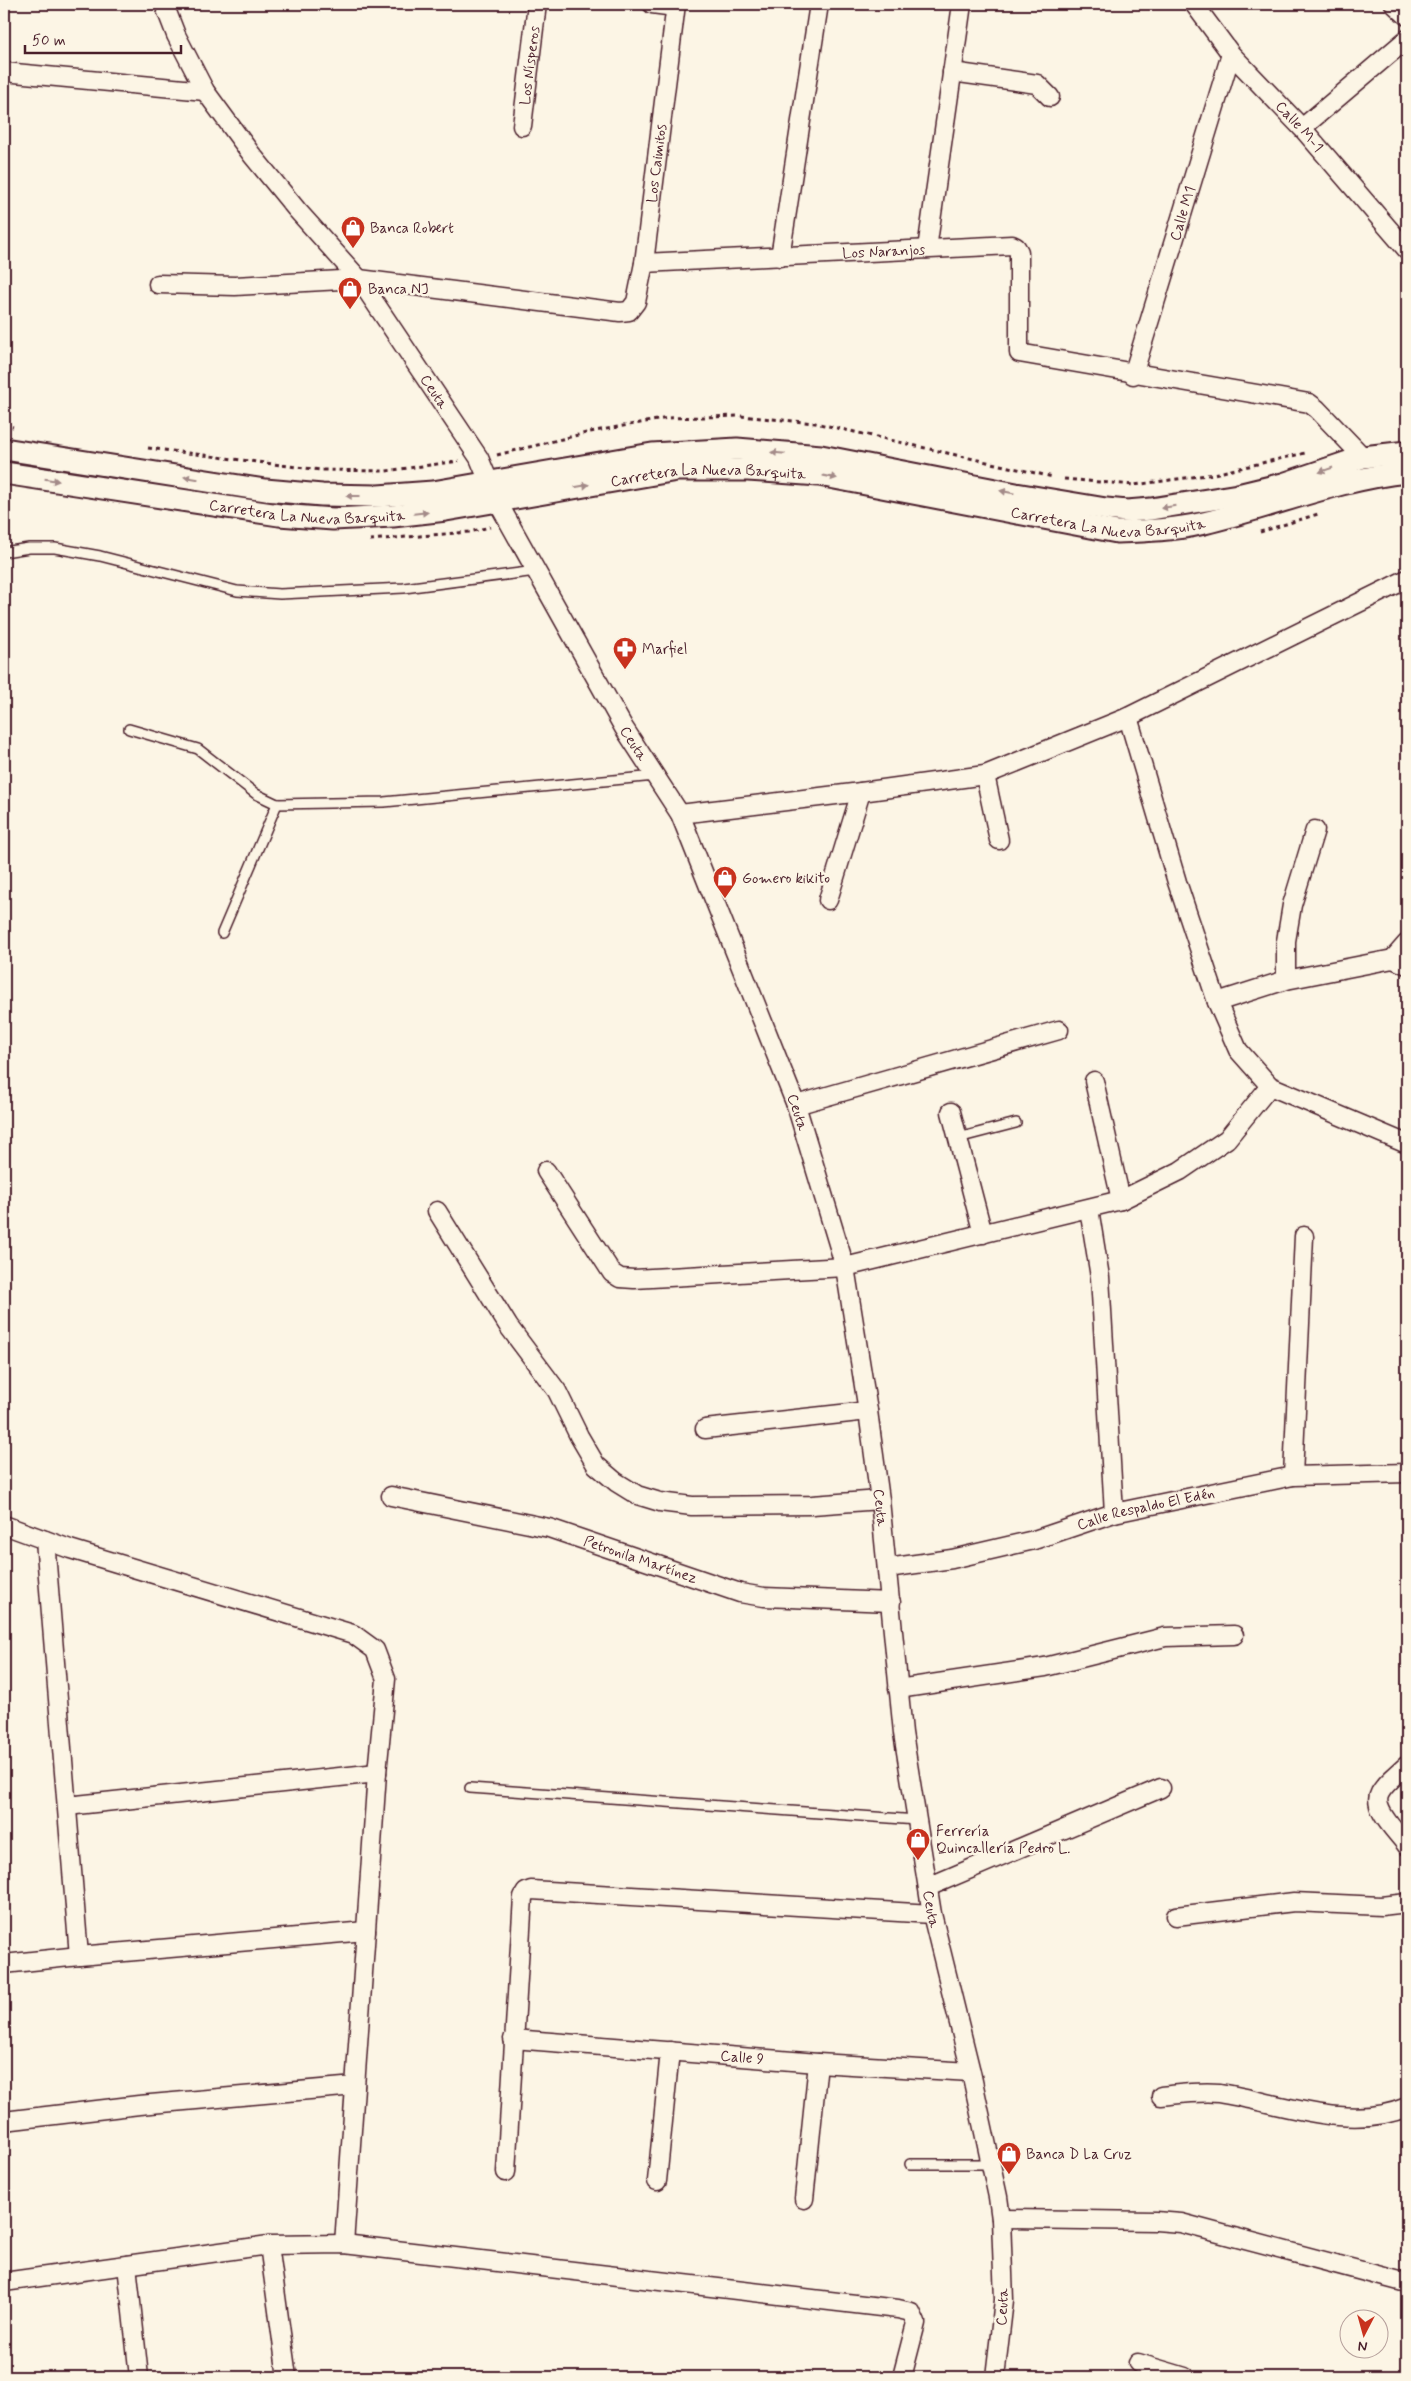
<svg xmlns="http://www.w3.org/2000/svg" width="1411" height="2381" font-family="Mynerve,sans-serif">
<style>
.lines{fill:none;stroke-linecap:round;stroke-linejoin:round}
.service-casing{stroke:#4a1f2b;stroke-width:12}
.minor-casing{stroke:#4a1f2b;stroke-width:21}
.tertiary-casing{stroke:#4a1f2b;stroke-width:25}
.path{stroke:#4a1f2b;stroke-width:3;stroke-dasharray:4 4;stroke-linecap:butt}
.service{stroke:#fcf5e5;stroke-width:9}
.minor{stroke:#fcf5e5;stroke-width:18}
.tertiary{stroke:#fcf5e5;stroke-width:21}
.oneway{fill:#a38a88}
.labels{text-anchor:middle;stroke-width:5;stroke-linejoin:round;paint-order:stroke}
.street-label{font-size:15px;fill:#4a1f2b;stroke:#fcf5e5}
.poi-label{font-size:15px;fill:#4a1f2b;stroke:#fcf5e5;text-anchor:start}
</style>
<rect width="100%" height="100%" fill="#fcf5e5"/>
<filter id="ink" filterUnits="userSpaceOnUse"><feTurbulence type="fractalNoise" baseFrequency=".02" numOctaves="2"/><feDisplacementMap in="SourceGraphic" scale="10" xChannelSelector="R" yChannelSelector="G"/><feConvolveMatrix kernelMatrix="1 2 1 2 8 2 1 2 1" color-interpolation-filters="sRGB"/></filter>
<g filter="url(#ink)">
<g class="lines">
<defs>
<g id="service">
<polyline points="4,552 29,548 55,548 100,556 237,591 280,594 404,588 536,571"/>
<polyline points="129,729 198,749 256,794 277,804 384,802 655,776"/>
<polyline points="222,933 277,804"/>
<polyline points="958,1138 1016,1123"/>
<polyline points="470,1788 917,1820"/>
<polyline points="910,2164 992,2164"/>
</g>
<g id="minor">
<path id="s1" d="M 164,4 L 176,35 L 205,91 L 252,155 L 297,210 L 359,279 L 479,458 L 497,501 L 624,728 L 680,814 L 796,1105 L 845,1267 L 868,1411 L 880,1500 L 903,1733 L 932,1914 L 971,2072 L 998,2197 L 1001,2219 L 1004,2300 L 995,2377"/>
<polyline points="652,4 675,7"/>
<path id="s2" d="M 1194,4 L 1231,54 L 1302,128 L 1407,250"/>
<polyline points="1394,4 1407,16"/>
<polyline points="4,72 205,91"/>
<polyline points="952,72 1037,84 1050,97"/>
<path id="s3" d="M 522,126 L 537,4"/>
<polyline points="1302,128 1407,39"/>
<polyline points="927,249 962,4"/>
<polyline points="780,257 819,4"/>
<path id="s4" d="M 644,263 L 1012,245 L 1016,247 L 1019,252 L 1019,353 L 1309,403 L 1317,409 L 1363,457"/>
<path id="s5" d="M 158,284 L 235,286 L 359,279 L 620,312 L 629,311 L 636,302 L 644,263 L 676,4"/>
<path id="s6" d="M 1133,375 L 1231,54"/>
<polyline points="1128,717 1177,882 1217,1002 1238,1050 1270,1086 1407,1144"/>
<polyline points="985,775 999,840"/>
<polyline points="680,814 861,792 985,775 1128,717 1407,579"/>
<polyline points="828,900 861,792"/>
<polyline points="1393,959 1407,943"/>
<polyline points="1286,980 1286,941 1292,905 1315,830"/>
<polyline points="1217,1002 1286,980 1393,959 1407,965"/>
<polyline points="1094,1081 1121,1200"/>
<polyline points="796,1105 1059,1030"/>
<polyline points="951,1112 983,1234"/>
<polyline points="546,1171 612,1273 620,1278 634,1279 845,1267 1121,1200 1180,1171 1227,1139 1270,1086"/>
<polyline points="1089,1209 1100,1277 1114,1513"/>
<polyline points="437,1211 509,1327 557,1391 579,1436 596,1465 616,1482 637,1495 660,1502 692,1506 812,1505 880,1500"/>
<polyline points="705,1429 868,1411"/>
<polyline points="1293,1476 1304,1236"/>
<path id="s7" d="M 391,1496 L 549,1528 L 740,1593 L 764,1597 L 891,1602"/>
<polyline points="4,1525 70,1549 353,1634 375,1650 386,1679 377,1773 344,2244"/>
<polyline points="45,1540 79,1956"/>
<path id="s8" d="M 887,1568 L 952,1559 L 1034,1540 L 1114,1513 L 1293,1476 L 1407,1473"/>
<polyline points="898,1689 1045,1667 1165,1637 1234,1635"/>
<path d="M 1407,1765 C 1399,1773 1385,1783 1380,1793 C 1371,1809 1398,1833 1407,1846"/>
<polyline points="67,1806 377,1773"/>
<polyline points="928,1887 1161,1788"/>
<polyline points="1176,1916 1294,1902 1381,1906 1407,1903"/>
<polyline points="4,1964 79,1956 366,1931"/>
<path id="s9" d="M 513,2039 L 818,2063 L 971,2072"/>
<path d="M 1161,2096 C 1181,2094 1199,2091 1219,2093 C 1278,2102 1349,2132 1407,2107"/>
<polyline points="4,2121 139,2105 355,2086"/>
<polyline points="506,2172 523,1897 526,1892 531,1890 932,1914"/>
<polyline points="657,2181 670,2051"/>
<polyline points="804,2199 818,2063"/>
<polyline points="1001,2219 1156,2221 1181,2223 1407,2283"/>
<polyline points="269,2245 287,2377"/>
<polyline points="127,2265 139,2377"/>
<polyline points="4,2282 269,2245 344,2244 898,2309 911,2312 916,2323 902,2377"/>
<polyline points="1138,2363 1185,2377"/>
</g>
<g id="tertiary">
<polyline points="4,449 265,490 322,495 378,496 433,492 652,454 737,449 821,456 1016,494 1106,509 1127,511 1151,509 1238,495 1283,484 1363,457 1407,452"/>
<path id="s10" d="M 4,473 L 279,515 L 333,519 L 393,516 L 446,510 L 677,470 L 748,470 L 819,475 L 1117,532 C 1146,531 1175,530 1204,523 C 1272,507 1338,479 1407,472"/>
</g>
</defs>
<use href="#service" class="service-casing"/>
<use href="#minor" class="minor-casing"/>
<use href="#tertiary" class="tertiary-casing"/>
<g class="path">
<polyline points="4,425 13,427"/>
<polyline points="148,448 320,470 386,471 459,461"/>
<polyline points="497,455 590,432 668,418 740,416 815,423 1053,477"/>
<polyline points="1064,479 1134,485 1214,474 1305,453"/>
<polyline points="1260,532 1318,514"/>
<polyline points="370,540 469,532 490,527"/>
</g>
<use href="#service" class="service"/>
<use href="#minor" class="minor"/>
<use href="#tertiary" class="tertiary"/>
</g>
<defs><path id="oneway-solid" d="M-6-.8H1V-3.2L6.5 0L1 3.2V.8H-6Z" transform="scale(1.25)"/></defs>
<g class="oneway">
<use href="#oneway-solid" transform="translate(778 453) rotate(-175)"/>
<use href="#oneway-solid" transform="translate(1326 470) rotate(161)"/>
<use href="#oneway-solid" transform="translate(830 477) rotate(11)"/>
<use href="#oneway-solid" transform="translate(191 478) rotate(-171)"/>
<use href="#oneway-solid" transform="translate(52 480) rotate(9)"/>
<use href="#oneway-solid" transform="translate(582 486) rotate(-10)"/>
<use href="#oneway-solid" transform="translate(1007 492) rotate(-169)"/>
<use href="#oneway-solid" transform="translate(353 496) rotate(-180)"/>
<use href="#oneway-solid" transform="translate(1168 507) rotate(171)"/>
<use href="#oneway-solid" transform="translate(421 513) rotate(-6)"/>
</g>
</g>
<defs>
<symbol id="shop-pin" viewBox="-11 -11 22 30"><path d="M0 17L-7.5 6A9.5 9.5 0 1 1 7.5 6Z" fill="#c8321e" stroke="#fcf5e5"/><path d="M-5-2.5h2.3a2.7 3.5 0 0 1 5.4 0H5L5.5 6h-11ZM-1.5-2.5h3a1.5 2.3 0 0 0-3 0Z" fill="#fff"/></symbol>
<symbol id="pharmacy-pin" viewBox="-11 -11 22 30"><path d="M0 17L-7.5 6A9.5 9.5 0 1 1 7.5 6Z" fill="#c8321e" stroke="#fcf5e5"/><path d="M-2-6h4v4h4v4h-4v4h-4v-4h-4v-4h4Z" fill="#fff"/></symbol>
</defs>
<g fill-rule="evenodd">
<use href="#shop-pin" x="339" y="214" width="28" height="38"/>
<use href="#shop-pin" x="336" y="275" width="28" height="38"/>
<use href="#pharmacy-pin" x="611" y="635" width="28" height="38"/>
<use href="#shop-pin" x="711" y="864" width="28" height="38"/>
<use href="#shop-pin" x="904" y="1826" width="28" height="38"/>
<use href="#shop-pin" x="995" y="2140" width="28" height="38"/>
</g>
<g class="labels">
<g class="street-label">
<text dy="5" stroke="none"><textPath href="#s3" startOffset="61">Los Nísperos</textPath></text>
<text dy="5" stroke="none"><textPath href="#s2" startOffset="162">Calle M-1</textPath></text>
<text dy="5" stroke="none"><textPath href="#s5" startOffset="625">Los Caimitos</textPath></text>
<text dy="5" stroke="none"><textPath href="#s6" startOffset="169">Calle M1</textPath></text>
<text dy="5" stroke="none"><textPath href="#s4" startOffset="240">Los Naranjos</textPath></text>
<text dy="5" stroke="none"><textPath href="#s1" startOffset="475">Ceuta</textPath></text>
<text dy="5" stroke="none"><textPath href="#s10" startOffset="711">Carretera La Nueva Barquita</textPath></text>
<text dy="5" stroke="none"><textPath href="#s10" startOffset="306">Carretera La Nueva Barquita</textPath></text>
<text dy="5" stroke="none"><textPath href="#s10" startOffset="1116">Carretera La Nueva Barquita</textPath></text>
<text dy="5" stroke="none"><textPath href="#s1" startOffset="880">Ceuta</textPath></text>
<text dy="5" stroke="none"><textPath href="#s1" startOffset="1285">Ceuta</textPath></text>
<text dy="5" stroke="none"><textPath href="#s1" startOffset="1690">Ceuta</textPath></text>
<text dy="5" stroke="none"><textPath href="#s8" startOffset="266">Calle Respaldo El Edén</textPath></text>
<text dy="5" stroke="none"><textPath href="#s7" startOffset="258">Petronila Martínez</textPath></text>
<text dy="5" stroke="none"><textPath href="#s1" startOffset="2095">Ceuta</textPath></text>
<text dy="5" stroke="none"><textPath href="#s9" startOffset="230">Calle 9</textPath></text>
<text transform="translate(1002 2307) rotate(-87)" y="5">Ceuta</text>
</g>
<g class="poi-label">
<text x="370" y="233">Banca Robert</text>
<text x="368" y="294">Banca NJ</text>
<text x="642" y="654">Marfiel</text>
<text x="742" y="883">Gomero kikito</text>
<text x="936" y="1836">Ferrería<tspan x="936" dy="17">Quincallería Pedro L.</tspan></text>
<text x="1026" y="2159">Banca D La Cruz</text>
</g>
</g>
<rect width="1411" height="2381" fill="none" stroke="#fcf5e5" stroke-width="20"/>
<rect x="10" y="10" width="1391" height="2361" fill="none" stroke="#4a1f2b" stroke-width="2" filter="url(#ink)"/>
<g transform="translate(1364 2334) rotate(186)"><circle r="24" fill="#fcf5e5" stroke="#b59f9b"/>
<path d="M0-4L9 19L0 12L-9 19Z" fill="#c8321e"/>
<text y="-8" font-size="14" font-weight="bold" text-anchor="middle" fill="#4a1f2b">N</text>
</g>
<path d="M25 45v8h156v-8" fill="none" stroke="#4a1f2b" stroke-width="2.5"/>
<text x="32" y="45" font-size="15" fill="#4a1f2b" stroke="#fcf5e5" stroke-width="4" paint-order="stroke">50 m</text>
</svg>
